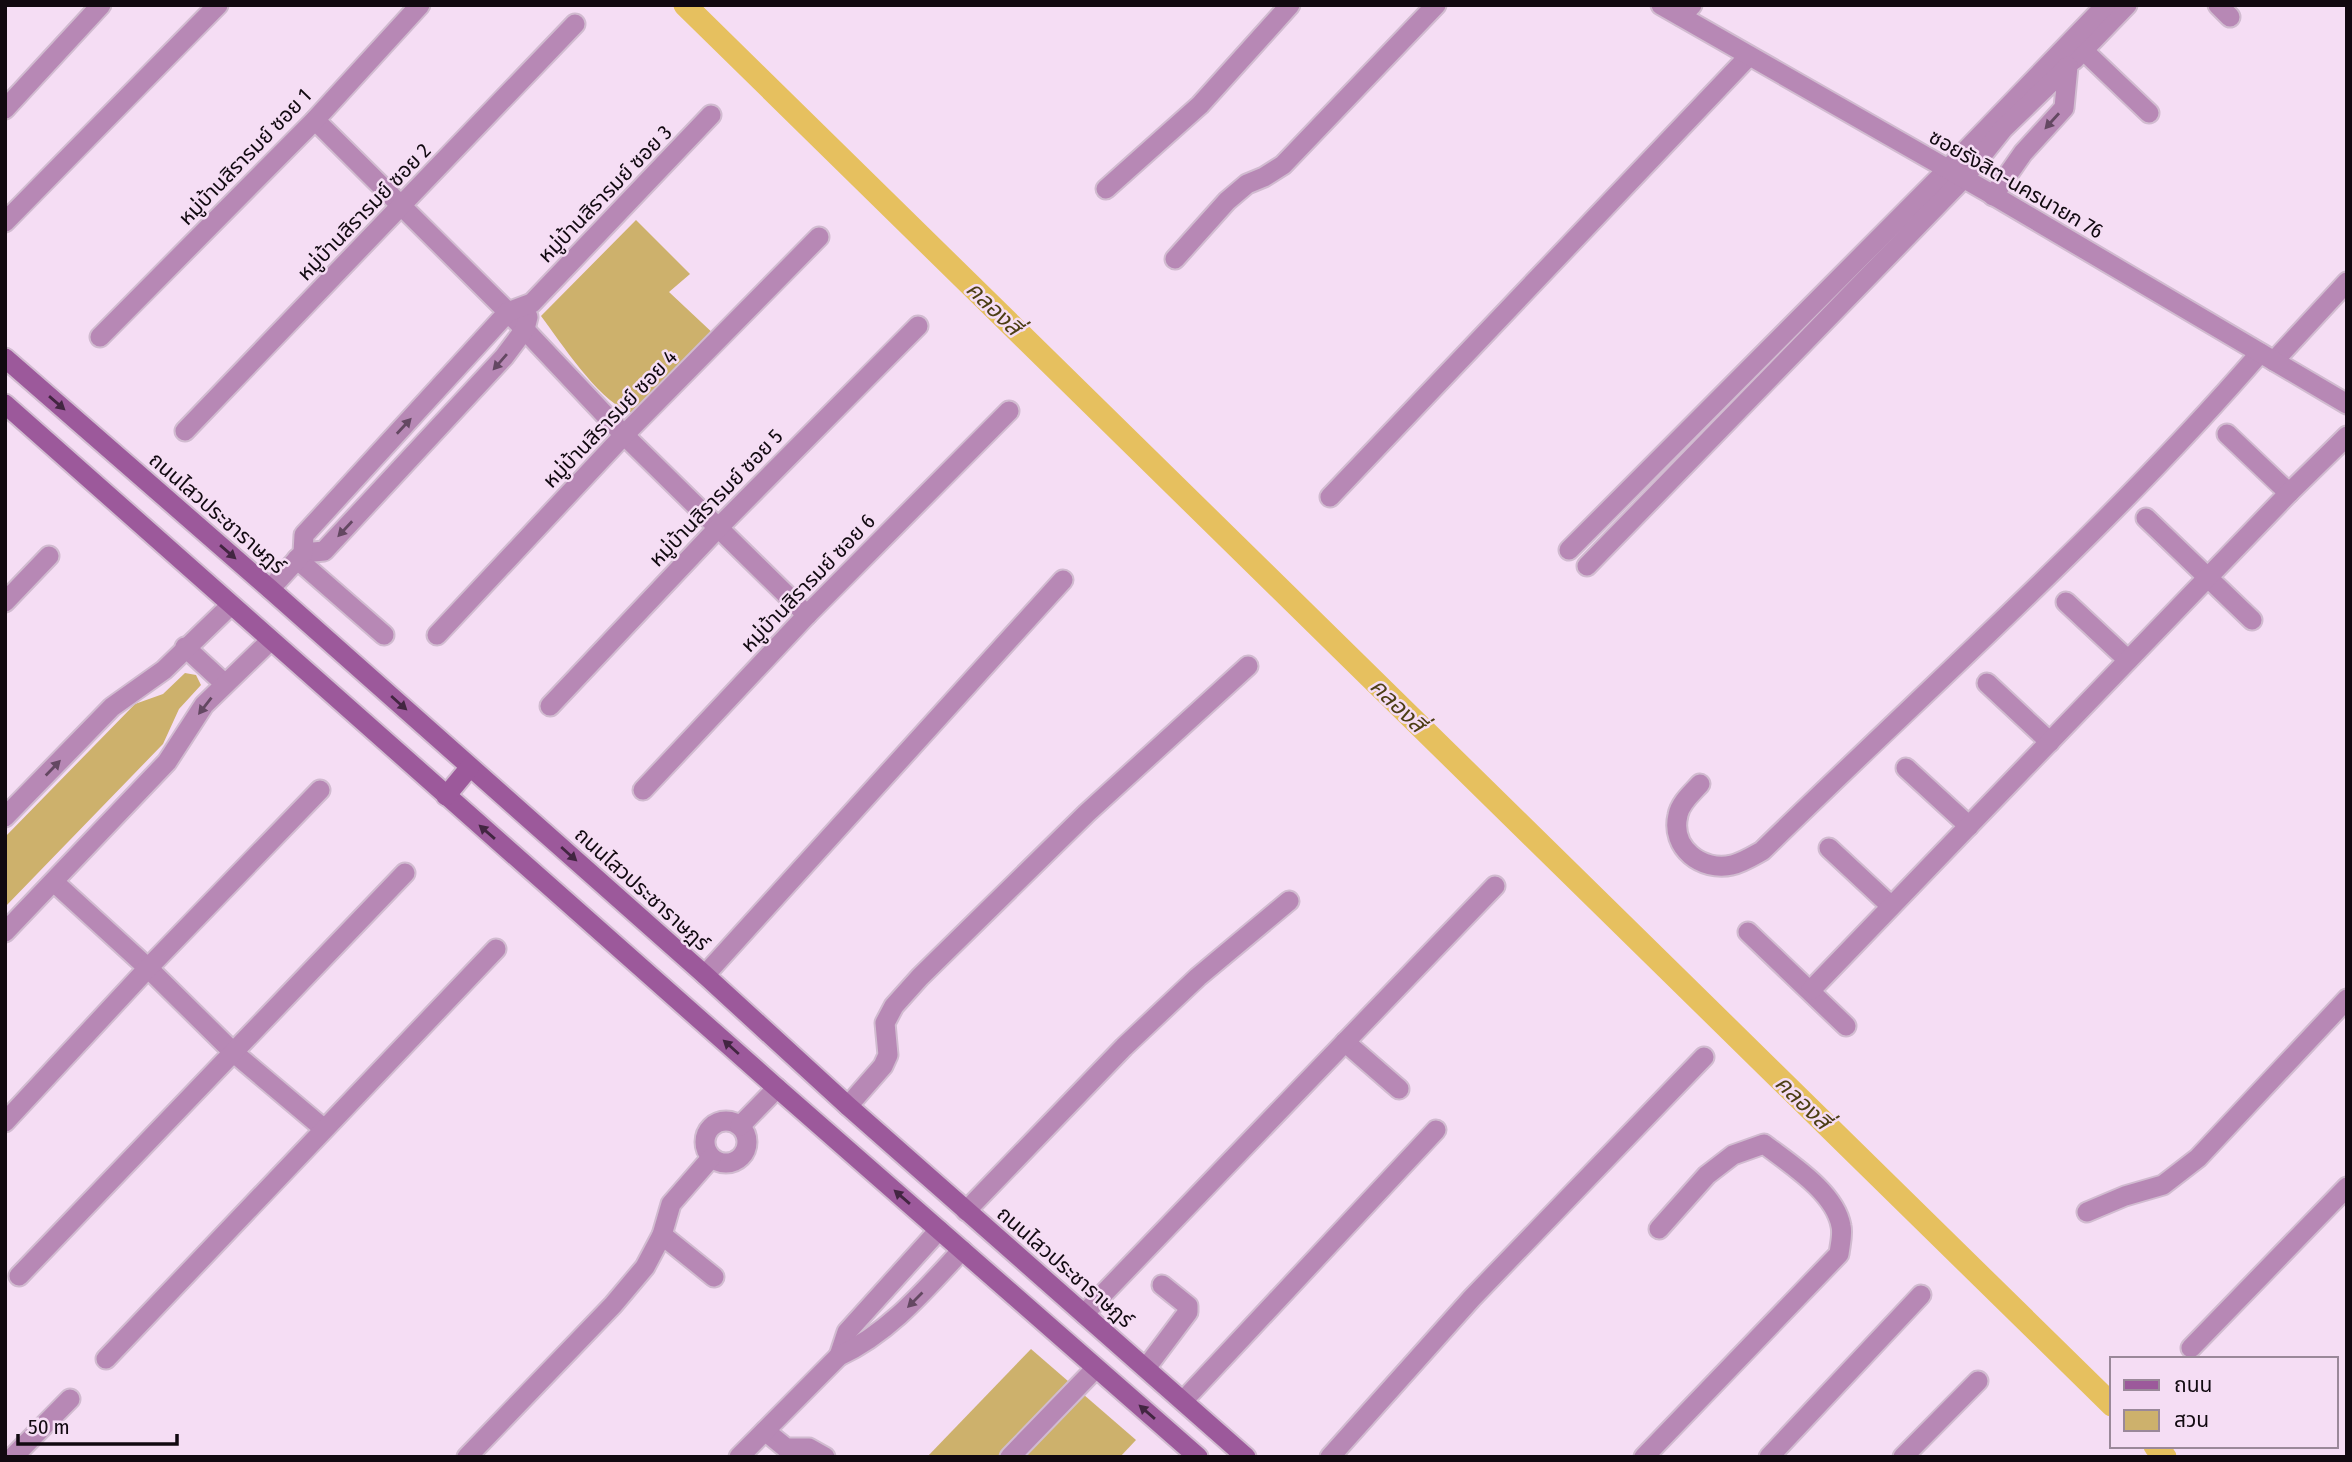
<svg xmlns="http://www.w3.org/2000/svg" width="2352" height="1462" font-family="'Fira Sans Condensed','Noto Sans Thai',sans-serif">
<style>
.green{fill:#cdb16c}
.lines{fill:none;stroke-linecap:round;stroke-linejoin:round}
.canal{stroke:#e6c05f;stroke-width:23}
.minor-casing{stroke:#d1bbd0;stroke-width:23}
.tertiary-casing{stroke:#d1bbd0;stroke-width:23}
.secondary-casing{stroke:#d1bbd0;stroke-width:23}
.minor{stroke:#b788b5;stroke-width:19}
.tertiary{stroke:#b788b5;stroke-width:19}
.secondary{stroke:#9c599b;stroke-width:19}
.oneway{fill:#644862}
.oneway2{fill:#422541}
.labels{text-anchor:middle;stroke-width:5;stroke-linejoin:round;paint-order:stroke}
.street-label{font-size:21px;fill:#110910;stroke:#f5ddf4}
.water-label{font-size:23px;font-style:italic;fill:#4d3e14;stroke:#f5ddf4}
</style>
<rect width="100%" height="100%" fill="#f5ddf4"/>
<g class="green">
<path d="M 636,220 L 690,274 L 669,292 L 717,337 L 649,412 C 642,412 634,414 627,411 C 596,397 562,344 541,316 Z"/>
<polygon points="185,673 196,675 201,685 179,709 163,744 5,907 5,837 135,704 163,694"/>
<polygon points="1031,1349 1136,1440 1120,1457 927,1457"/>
</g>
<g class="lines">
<g class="canal">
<polyline points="685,5 2112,1405"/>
<polyline points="2155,1446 2165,1457"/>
</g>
<defs>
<g id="minor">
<polyline points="2218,5 2230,17"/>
<polyline points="1681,16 1692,5"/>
<polyline points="2083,50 2149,113"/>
<polyline points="2074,60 2127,5"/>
<polyline points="5,109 101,5"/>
<polyline points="315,120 508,312 624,435 807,615"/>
<polyline points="1106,189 1200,105 1290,5"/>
<polyline points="5,222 218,5"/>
<polyline points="1175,259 1227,201 1247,184 1264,177 1283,165 1436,5"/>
<polyline points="100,337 315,120 420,5"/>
<polyline points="2274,361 2347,282"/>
<polyline points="185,431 575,24"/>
<polyline points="2227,434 2289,493"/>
<polyline points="1330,497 1749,56"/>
<polyline points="2146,518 2252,620"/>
<polyline points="1569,550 1947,170 2106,5"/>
<polyline points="303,553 324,551 504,357 525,329 528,317"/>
<polyline points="297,559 384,635"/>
<polyline points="1587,566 1963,179 2003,129 2068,66 2064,108 2023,153 1993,196"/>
<polyline points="270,589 303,553 304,535 508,312 532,303 711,115"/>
<polyline points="5,602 49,556"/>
<polyline points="2066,602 2128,660"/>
<polyline points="437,635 624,435 819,237"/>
<polyline points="185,647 225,684"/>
<polyline points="1987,683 2050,742"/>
<polyline points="550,706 718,528 918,326"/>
<polyline points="1906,768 1969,826"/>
<path d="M 1700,784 C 1692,793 1680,803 1678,815 C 1670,848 1702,872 1732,865 C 1742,863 1753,856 1762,851 C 1930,686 2106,531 2260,353"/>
<polyline points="643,790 807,615 1009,411"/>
<polyline points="5,817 112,707 164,670 231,605"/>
<polyline points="1829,848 1891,906"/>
<polyline points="54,882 148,968 233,1052 323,1128"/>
<polyline points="5,932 167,762 204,705 271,640"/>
<polyline points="1748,932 1846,1026"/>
<polyline points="705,975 1063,580"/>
<polyline points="1811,990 2289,493 2347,436"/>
<polyline points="1345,1042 1399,1089"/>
<polyline points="848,1106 883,1066 888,1055 885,1023 894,1006 920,977 1087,813 1248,666"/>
<circle cx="726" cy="1142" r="21"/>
<polyline points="5,1122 148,968 320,790"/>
<polyline points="740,1126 777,1088"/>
<polyline points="966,1211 1124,1047 1198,977 1289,901"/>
<polyline points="2087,1212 2125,1196 2163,1185 2198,1158 2347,999"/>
<polyline points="662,1235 714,1277"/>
<polyline points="19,1276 405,873"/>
<polyline points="1084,1314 1495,886"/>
<polyline points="2191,1348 2347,1187"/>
<polyline points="839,1356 847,1332 939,1230"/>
<polyline points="106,1359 496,949"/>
<polyline points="1146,1368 1188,1312 1188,1306 1162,1285"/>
<polyline points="1183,1401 1436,1130"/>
<polyline points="765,1431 786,1448 809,1448 825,1457"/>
<polyline points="13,1457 70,1399"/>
<polyline points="467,1457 613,1305 645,1267 662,1235 671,1204 711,1158"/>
<path d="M 739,1457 L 839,1356 C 889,1333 925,1290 962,1250"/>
<polyline points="1010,1457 1096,1368"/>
<polyline points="1330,1457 1472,1298 1704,1057"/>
<path d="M 1644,1457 L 1839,1254 C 1840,1245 1843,1235 1841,1226 C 1835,1192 1790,1164 1764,1144 L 1733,1155 L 1707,1175 L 1659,1229"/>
<polyline points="1769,1457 1921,1295"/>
<polyline points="1903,1457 1978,1381"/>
</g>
<polyline id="tertiary" points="1661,5 1986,191 2347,404"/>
<g id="secondary">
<polyline points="5,358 270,589 705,975 848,1106 1246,1457"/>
<polyline points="5,404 777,1088 1198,1457"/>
<polyline points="446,796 470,767"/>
</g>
</defs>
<use href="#minor" class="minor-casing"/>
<use href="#tertiary" class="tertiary-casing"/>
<use href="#secondary" class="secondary-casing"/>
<use href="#minor" class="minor"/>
<use href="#tertiary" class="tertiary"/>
<use href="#secondary" class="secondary"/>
</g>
<defs><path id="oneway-solid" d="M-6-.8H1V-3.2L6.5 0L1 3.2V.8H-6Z" transform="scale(1.75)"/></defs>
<g class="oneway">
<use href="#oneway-solid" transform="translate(2052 121) rotate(132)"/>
<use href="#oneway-solid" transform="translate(500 362) rotate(131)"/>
<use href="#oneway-solid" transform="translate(404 426) rotate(-47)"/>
<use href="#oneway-solid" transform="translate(345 529) rotate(133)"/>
<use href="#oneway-solid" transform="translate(205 706) rotate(128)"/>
<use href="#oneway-solid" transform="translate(53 768) rotate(-46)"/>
<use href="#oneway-solid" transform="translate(915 1300) rotate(135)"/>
</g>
<g class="oneway2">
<use href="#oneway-solid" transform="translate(57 403) rotate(41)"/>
<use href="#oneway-solid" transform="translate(228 552) rotate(41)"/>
<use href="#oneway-solid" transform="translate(399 703) rotate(42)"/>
<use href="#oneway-solid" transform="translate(487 832) rotate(-139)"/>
<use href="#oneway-solid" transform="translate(569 854) rotate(42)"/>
<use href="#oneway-solid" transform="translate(731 1047) rotate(-138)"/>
<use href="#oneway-solid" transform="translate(902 1197) rotate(-139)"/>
<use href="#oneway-solid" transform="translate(1147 1412) rotate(-139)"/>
</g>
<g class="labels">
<g class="street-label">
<text transform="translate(245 157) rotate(-46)" y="7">หมู่บ้านสิรารมย์ ซอย 1</text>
<text transform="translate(2016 184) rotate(30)" y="7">ซอยรังสิต-นครนายก 76</text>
<text transform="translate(605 194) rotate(-46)" y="7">หมู่บ้านสิรารมย์ ซอย 3</text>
<text transform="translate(364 212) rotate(-46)" y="7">หมู่บ้านสิรารมย์ ซอย 2</text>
<text transform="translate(610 419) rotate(-46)" y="7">หมู่บ้านสิรารมย์ ซอย 4</text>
<text transform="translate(716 498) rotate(-46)" y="7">หมู่บ้านสิรารมย์ ซอย 5</text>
<text transform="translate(217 513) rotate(41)" y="7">ถนนไสวประชาราษฎร์</text>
<text transform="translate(808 583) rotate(-46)" y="7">หมู่บ้านสิรารมย์ ซอย 6</text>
<text transform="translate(642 889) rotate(42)" y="7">ถนนไสวประชาราษฎร์</text>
<text transform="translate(1065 1267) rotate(41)" y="7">ถนนไสวประชาราษฎร์</text>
</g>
<g class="water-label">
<text transform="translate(994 308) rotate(44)" y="8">คลองสี่</text>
<text transform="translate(1398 705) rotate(44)" y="8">คลองสี่</text>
<text transform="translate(1803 1102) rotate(44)" y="8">คลองสี่</text>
</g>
</g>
<rect width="2352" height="1462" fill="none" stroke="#110910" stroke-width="14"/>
<rect x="2110" y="1357" width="228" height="91" fill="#f5ddf4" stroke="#9a8899" stroke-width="2"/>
<rect x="2124" y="1380" width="35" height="10" fill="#9c599b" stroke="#9a8899" stroke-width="2"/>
<text x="2174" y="1392" font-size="21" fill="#110910">ถนน</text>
<rect x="2124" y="1410" width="35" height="21" fill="#cdb16c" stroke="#9a8899" stroke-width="2"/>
<text x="2174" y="1427" font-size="21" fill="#110910">สวน</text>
<path d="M18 1434v10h159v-10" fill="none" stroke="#110910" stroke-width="3.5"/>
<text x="28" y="1434" font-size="21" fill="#110910" stroke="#f5ddf4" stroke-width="5" paint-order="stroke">50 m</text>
</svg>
